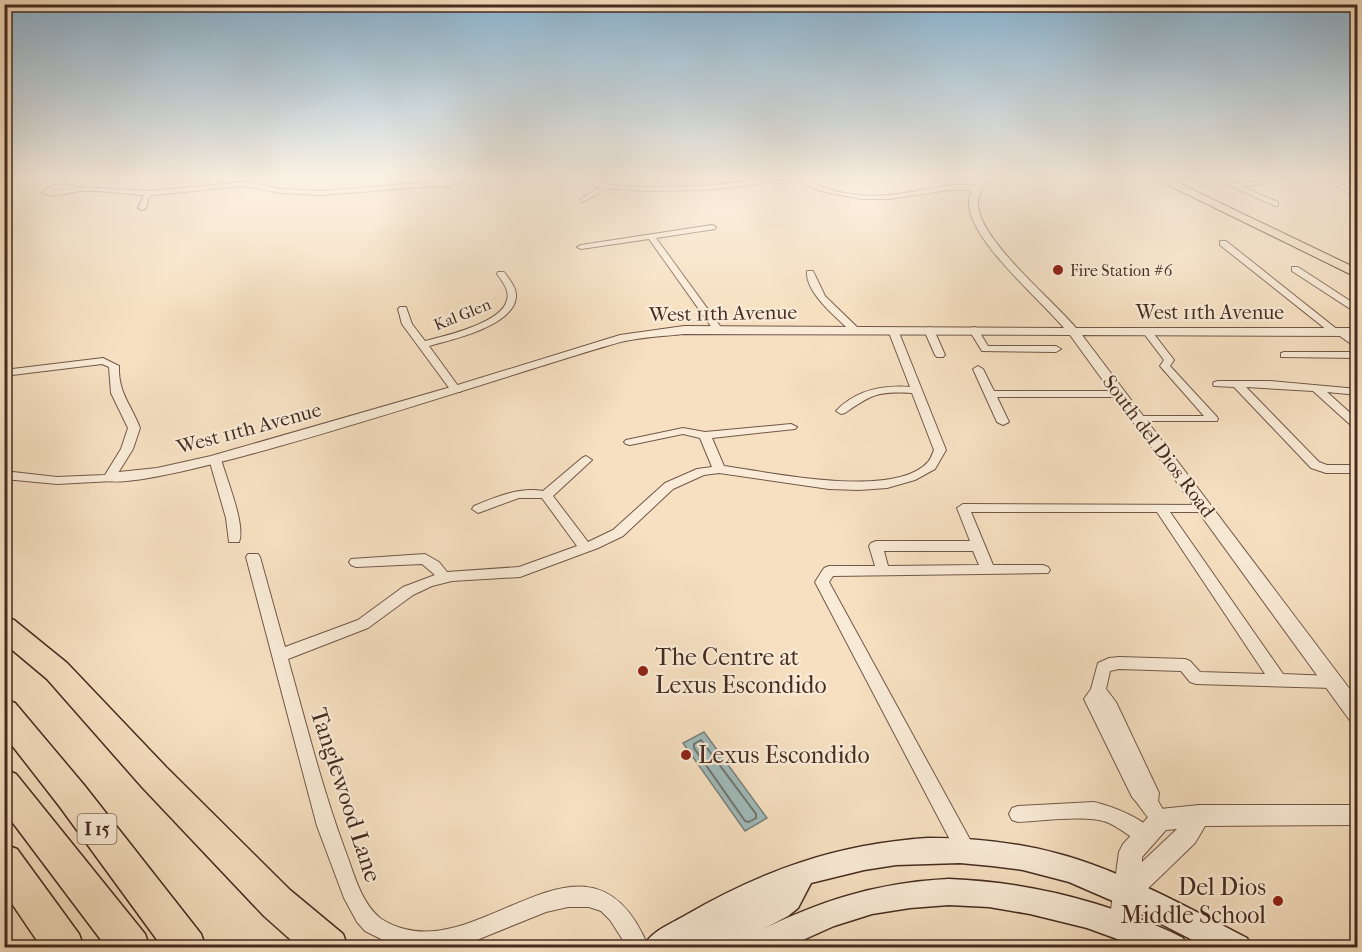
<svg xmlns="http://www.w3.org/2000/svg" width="1362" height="952" font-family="'IM FELL French Canon',serif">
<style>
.water{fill:#9fbbba;stroke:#7b817c;stroke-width:1.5}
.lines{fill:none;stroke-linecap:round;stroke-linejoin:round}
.shore{stroke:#72736d;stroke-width:2}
.minor-casing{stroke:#715848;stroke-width:2}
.tertiary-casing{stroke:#715848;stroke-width:2}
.secondary-casing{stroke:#452b20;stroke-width:3}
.primary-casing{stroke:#452b20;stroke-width:2}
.motorway-casing{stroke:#452b20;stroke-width:3}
.minor{fill:#f9ebd7;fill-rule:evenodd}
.tertiary{fill:#f9ebd7;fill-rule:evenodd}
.secondary{fill:#f9ebd7;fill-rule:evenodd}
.primary{fill:#f6e0c1;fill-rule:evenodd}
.motorway{fill:#f6e0c1;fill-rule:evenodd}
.poi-dot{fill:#8f2418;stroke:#f9ebd7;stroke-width:2}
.labels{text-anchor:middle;stroke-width:4.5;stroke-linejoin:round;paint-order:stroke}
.far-poi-label{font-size:16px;fill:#452b20;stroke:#f9ebd7;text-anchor:start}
.far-street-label{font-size:16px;fill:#452b20;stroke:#f9ebd7}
.shield{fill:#f9ebd7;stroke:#7b6557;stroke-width:1.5}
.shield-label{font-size:18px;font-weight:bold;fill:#452b20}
.street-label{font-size:20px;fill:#452b20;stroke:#f9ebd7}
.near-poi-label{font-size:24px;fill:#452b20;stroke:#f9ebd7;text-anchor:start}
.near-street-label{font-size:24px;fill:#452b20;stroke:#f9ebd7}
</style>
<rect width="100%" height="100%" fill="#f6e0c1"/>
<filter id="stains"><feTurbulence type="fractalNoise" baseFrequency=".00333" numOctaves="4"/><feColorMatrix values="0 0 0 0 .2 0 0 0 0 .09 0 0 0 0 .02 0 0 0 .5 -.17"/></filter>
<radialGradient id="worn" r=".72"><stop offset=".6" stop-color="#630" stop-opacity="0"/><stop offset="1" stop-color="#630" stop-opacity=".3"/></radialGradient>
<polygon class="water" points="704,732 767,818 745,831 683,743"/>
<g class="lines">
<polygon class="shore" points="701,740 756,814 756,818 749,822 745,821 694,748 694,744"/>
<defs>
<g id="minor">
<polygon points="161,178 209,178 206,180 164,180"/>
<path d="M 443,178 L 461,178 L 466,181 L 447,187 L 434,186 L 322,195 L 282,193 L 245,186 L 152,195 L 148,199 L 146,208 L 142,210 L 138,208 L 144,195 C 127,194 88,188 73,192 C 63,194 51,198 42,193 C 50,183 64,183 75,187 L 150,191 L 245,182 L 282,189 L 322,191 L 432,182 ZM 59,189 L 68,189 L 52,191 Z"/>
<polygon points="566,178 577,178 619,186 647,187 704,186 770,178 786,178 759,184 704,190 647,191 608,188 583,202 581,201 581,199 600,187"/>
<path d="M 795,178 C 806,178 815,184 825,188 C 846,195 868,197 889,195 C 912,194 962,178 980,188 L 977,190 L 949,190 L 889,199 L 862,199 L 820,191 Z"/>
<polygon points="1276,178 1293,178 1242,187 1278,202 1278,206 1275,206 1222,182 1225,180 1235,184"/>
<polygon points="1303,178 1358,180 1358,184 1339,183 1358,194 1358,199 1330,182"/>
<polygon points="712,225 716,227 715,229 656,238 723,330 718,333 715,332 649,239 581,249 577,247 581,245"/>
<polygon points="1220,241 1226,241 1338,330 1343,330 1358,341 1358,349 1337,334 1332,334 1220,245"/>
<polygon points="1292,267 1298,267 1358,306 1358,314 1292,271"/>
<path d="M 807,271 L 813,271 L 825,296 L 859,329 L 859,333 L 853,333 C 838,319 805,293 807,271 Z"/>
<path d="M 498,272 L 504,272 C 509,279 517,288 516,297 C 514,326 451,340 429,346 L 461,390 L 460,392 L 452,392 L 402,324 L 398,309 L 400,307 L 406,307 L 412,324 L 425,341 C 445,336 502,323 507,300 C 510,290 502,281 497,274 Z"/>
<path d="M 893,327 L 898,330 L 946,450 L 935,469 L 915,480 L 887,488 L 859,490 L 829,489 L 719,473 L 704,475 L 673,489 L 623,536 L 598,548 L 520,577 L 452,581 L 432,586 L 413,595 L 368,628 L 288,659 C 306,723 322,788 345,850 C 354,873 360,901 380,918 C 387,923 397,927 405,929 C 491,952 592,809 649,948 L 628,948 L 610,920 L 601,911 L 589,907 L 568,907 L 546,912 L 457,948 L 399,948 L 365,931 L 357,922 L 344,898 L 317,826 L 246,557 L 248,554 L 258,554 L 260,557 L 285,647 L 358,620 L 403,587 L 435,575 L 422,564 L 356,567 L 351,565 L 349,562 L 351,559 L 425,554 L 439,562 L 447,572 L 519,567 L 577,546 L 542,498 L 519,498 L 478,513 L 472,509 L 474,506 C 496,497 519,487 543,491 L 582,458 L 586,456 L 592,460 L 553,496 L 588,542 L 613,530 L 665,483 L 697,469 L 712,467 L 700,438 L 683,434 L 630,445 L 626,444 L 624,442 L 626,440 L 683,428 L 705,432 L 791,424 L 797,427 L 795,429 L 712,438 L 724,466 C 769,472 894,500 928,462 C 931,459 932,454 934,450 L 912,393 C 879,391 872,394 845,413 L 841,414 L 836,411 C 856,390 882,385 910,387 L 888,330 Z"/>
<polygon points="929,327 934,330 945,355 943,357 937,357 935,355 924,330"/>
<polygon points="974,327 977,328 988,346 1056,346 1061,349 1056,352 982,351 969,330"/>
<polygon points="1147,328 1150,329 1174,360 1170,366 1217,417 1218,419 1217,421 1135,421 1134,419 1139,416 1204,416 1160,366 1164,360 1142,331"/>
<polygon points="1284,352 1358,352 1358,358 1281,357 1281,353"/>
<path d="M 103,358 L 119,366 C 118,393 131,404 140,428 L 133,449 L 113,481 L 57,484 L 4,479 L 4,471 L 57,477 L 105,475 L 121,449 L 128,428 L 111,393 L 109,367 L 102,364 L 4,376 L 4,370 Z"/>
<polygon points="978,366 983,369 994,391 1120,391 1125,394 1120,397 997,397 1009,422 1003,425 997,422 973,369"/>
<polygon points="1218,381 1269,381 1358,389 1358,395 1327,392 1358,420 1358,429 1354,428 1313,391 1246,387 1319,462 1327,465 1358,465 1358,473 1326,473 1311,468 1234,387 1214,386 1213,384 1214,382"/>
<path d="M 215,455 L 221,459 C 226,478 246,525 239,542 L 229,542 L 226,518 L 209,459 Z"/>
<path d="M 963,504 L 1210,505 L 1212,508 L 1206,512 L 1170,512 L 1283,674 L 1332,676 L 1338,678 L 1340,682 L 1338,686 L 1332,688 L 1196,684 L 1190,682 L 1181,671 L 1119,669 L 1110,671 L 1106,689 L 1116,702 L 1159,793 L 1158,801 L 1169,820 L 1166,826 L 1160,828 C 1151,825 1140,805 1132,797 L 1084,699 L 1091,689 L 1098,663 L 1109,658 L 1119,657 L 1185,659 L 1190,661 L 1200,672 L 1265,674 L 1157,512 L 971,512 L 993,565 L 1043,565 L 1048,567 L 1050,570 L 1048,573 L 833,576 L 829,582 L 973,845 L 975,851 L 973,857 L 966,860 L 959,857 L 815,582 L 824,568 L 829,566 L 875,566 L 869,546 L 871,543 L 876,541 L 970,541 L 957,508 ZM 884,551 L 973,551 L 979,565 L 888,566 Z"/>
<path d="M 1094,802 C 1111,806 1148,819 1155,836 L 1153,842 L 1146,845 C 1132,839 1122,829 1109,823 C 1090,814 1040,821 1018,822 L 1012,820 L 1009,814 L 1012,808 L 1018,806 Z"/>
</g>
<g id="tertiary">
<path d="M 980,178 L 988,178 C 983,186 978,194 978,204 C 979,240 1052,299 1076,328 L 1358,328 L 1358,336 L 1082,335 L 1358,700 L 1358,724 L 1351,722 L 1070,335 L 684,334 C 665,336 644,337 625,341 C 565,355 125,507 101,478 L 109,473 L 157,468 L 211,456 L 451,387 L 620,335 L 684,326 L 1064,328 C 1040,299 969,240 969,203 C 969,194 975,186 980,178 Z"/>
<path d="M 1199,805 L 1358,805 L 1358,825 L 1205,826 L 1195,843 L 1137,899 L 1135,924 L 1131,933 L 1122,937 L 1113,933 L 1109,924 L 1119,852 L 1123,844 L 1152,813 L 1160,809 ZM 1177,829 L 1142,862 L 1142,857 L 1166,830 Z"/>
</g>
<g id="secondary">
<path d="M 928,838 C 972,838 1016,842 1059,854 C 1120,870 1191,909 1247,938 L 1251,948 L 1208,948 L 1136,911 L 1069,882 L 1023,870 L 992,866 L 960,863 L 896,865 L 864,870 L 811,883 L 798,908 L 788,916 L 728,948 L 687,948 L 688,945 L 684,948 L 643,948 C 650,931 671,924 686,915 C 764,870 837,844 928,838 Z"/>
<path d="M 949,879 C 1026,882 1100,900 1171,932 L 1183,938 L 1187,948 L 1142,948 L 1087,928 L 1030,914 L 989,907 L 949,905 L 910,908 L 872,914 L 834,926 L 785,948 L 740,948 L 744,938 C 815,903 870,883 949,879 Z"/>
</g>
<polygon id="primary" points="1154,178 1168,178 1358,269 1358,278"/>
<g id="motorway">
<polygon points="4,617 14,620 67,663 166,767 290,890 343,934 348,948 300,948 264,916 142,787 47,679 4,643"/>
<polygon points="4,699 15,703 84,785 201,934 206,948 163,948 60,807 4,735"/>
<polygon points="4,769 16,774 145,934 150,948 107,948 4,811"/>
<polygon points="4,844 17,849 79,934 84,948 42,948 4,892"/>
</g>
</defs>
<use href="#minor" class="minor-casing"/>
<use href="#tertiary" class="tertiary-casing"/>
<use href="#secondary" class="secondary-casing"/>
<use href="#primary" class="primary-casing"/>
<use href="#motorway" class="motorway-casing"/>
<use href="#minor" class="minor"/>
<use href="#tertiary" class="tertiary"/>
<use href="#secondary" class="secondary"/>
<use href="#primary" class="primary"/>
<use href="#motorway" class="motorway"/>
</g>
<linearGradient id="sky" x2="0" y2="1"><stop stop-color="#8bb7d6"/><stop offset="0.57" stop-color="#fbf1e3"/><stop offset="1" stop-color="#fbf1e3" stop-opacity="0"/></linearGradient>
<rect width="1362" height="311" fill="url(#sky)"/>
<g class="poi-dot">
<circle cx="1058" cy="270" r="6"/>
<circle cx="643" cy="671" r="6"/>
<circle cx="686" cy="755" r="6"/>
<circle cx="1278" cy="901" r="6"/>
</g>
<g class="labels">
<g class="far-poi-label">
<text x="1070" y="276">Fire Station #6</text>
</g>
<g class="far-street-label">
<text transform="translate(462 314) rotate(-22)" y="6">Kal Glen</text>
</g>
<rect class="shield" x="77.5" y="814" width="39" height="30" rx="4.5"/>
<g class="shield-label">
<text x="97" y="835">I 15</text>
</g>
<g class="street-label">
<text x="1210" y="319">West 11th Avenue</text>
<text transform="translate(723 313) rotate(-1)" y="7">West 11th Avenue</text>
<text transform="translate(249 428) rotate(-15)" y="7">West 11th Avenue</text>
<text transform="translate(1159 446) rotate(53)" y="7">South del Dios Road</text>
</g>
<g class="near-poi-label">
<text x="655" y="665">The Centre at<tspan x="655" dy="28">Lexus Escondido</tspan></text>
<text x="698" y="763">Lexus Escondido</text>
<text x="1266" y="895" text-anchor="end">Del Dios<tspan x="1266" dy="28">Middle School</tspan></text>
</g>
<g class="near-street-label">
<text transform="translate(346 795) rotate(72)" y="8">Tanglewood Lane</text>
</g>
</g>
<rect width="1362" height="952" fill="none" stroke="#f6e0c1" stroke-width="24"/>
<rect x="6" y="6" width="1350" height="940" fill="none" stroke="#452b20" stroke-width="3"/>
<rect x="12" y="12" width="1338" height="928" fill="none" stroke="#452b20" stroke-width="1.5"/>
<rect width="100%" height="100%" filter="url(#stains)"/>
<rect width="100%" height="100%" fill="url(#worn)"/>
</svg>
